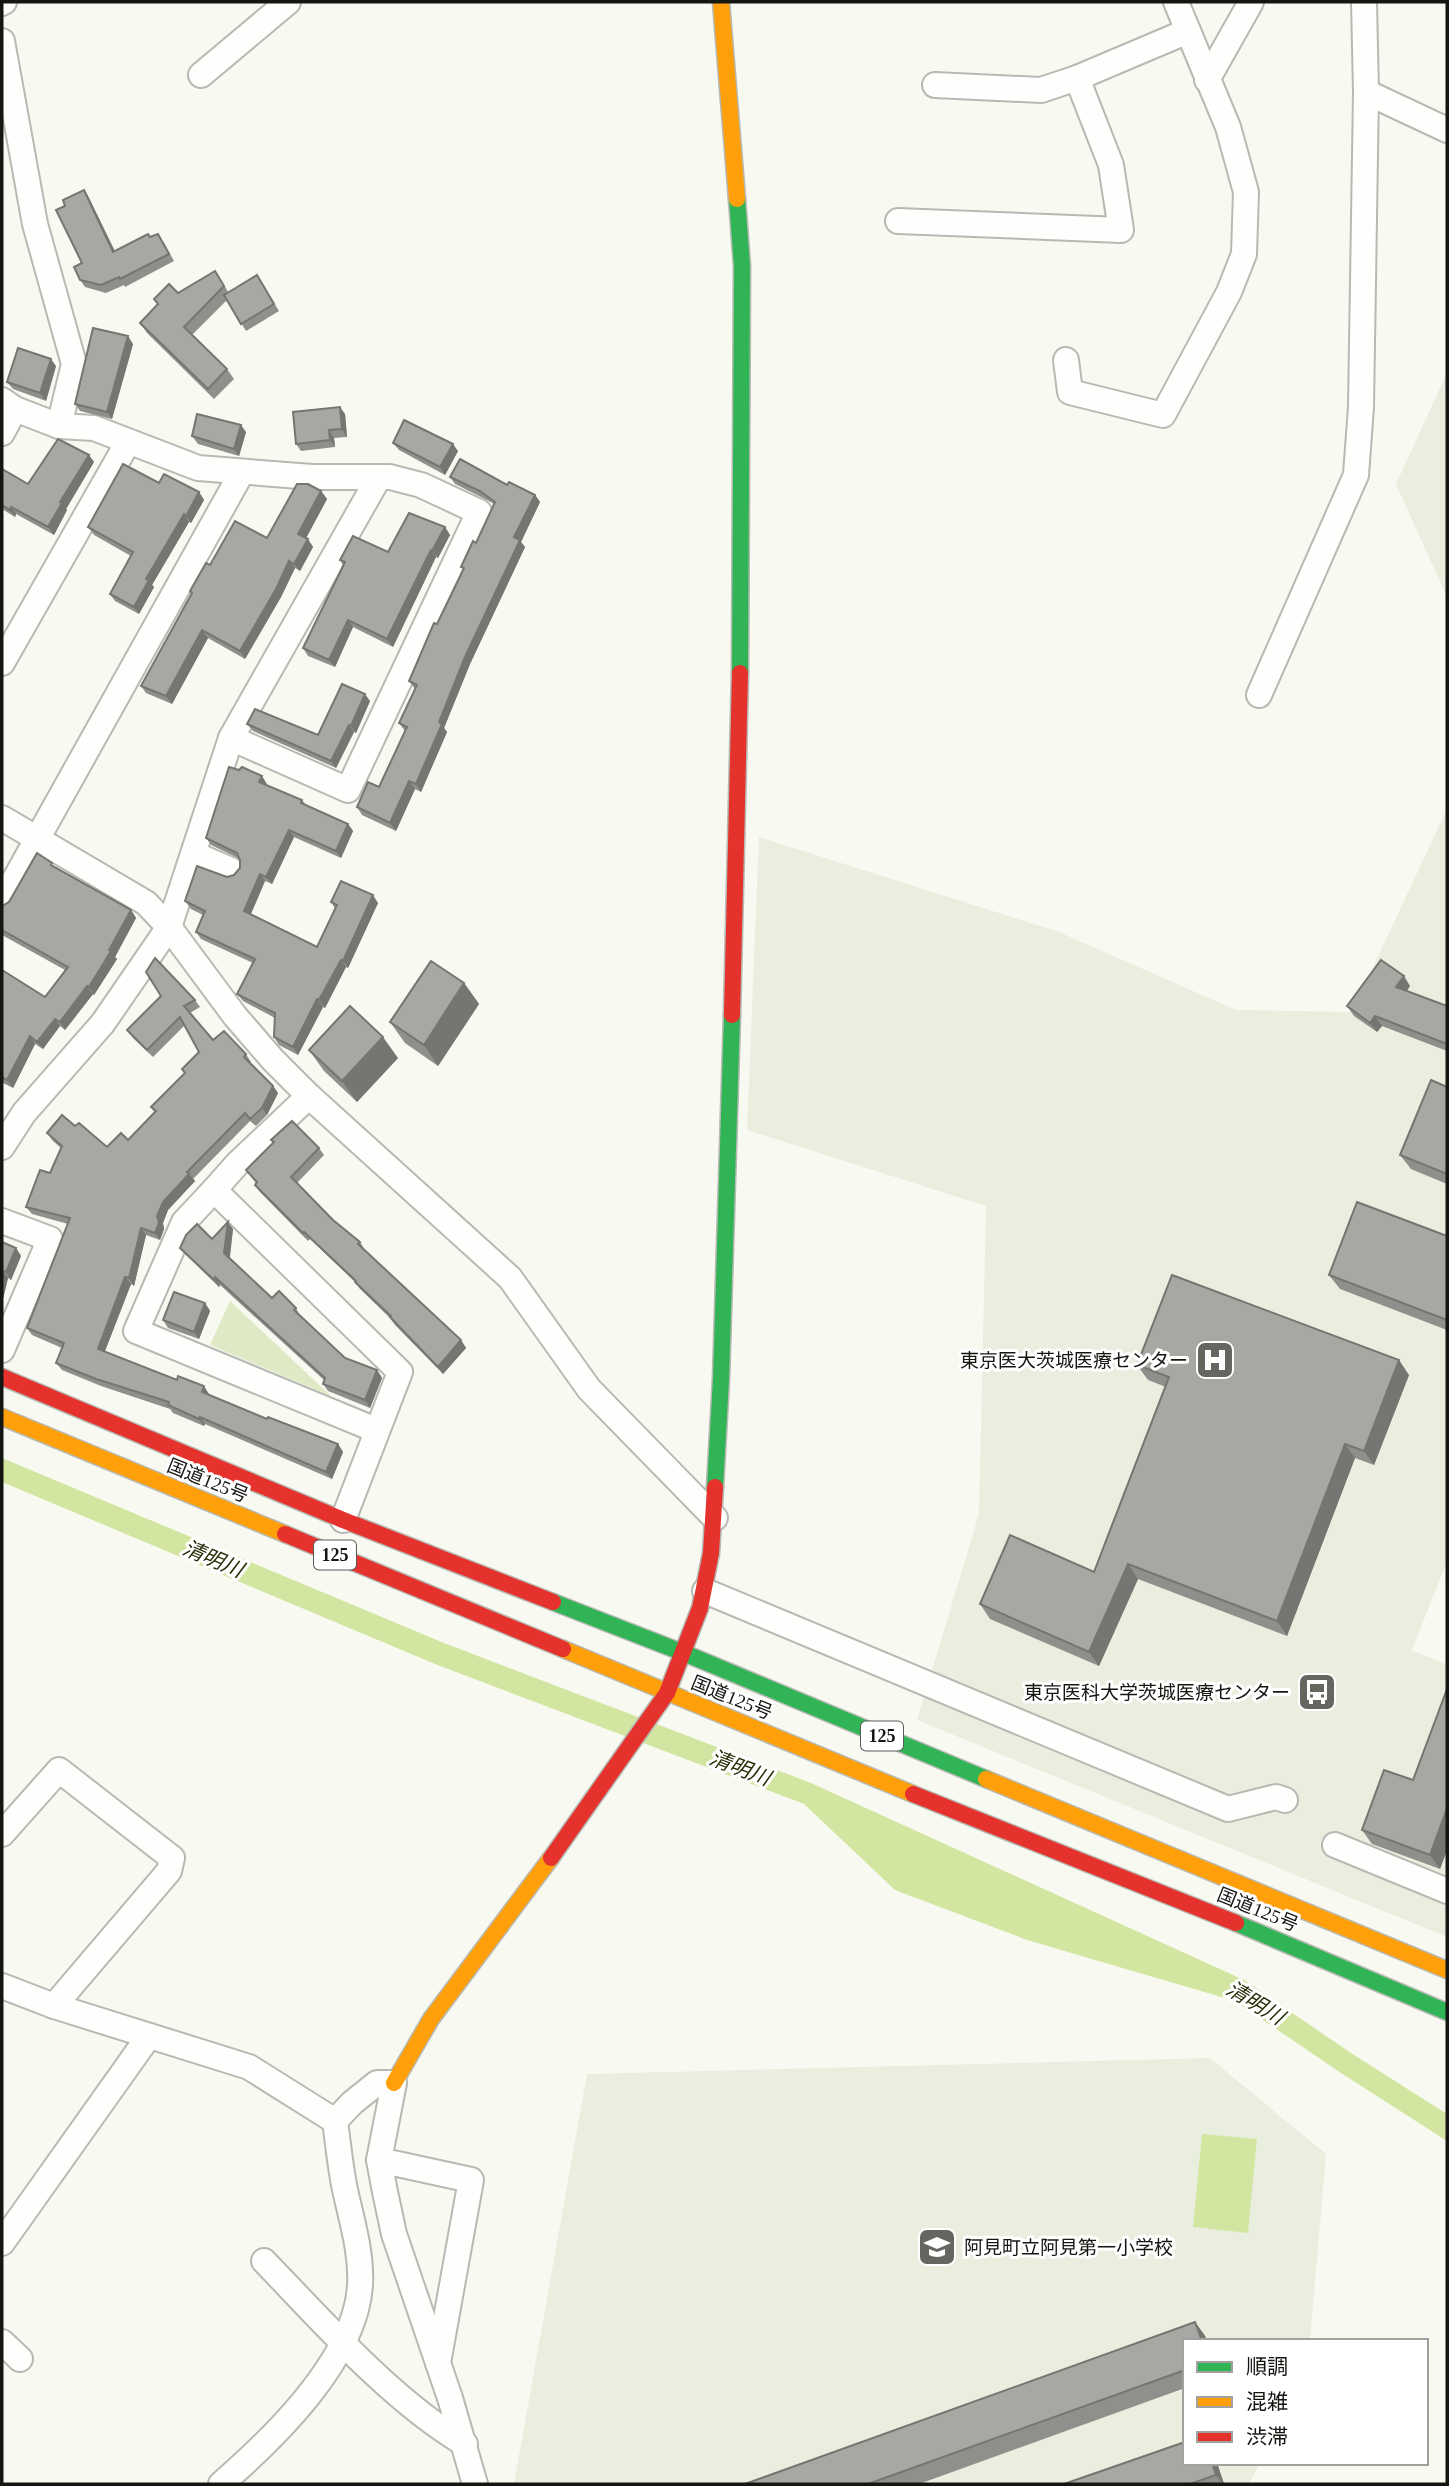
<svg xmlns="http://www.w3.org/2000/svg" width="1449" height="2486" font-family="'Times New Roman','Noto Sans JP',serif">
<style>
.built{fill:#e9eedf}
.green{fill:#dfe9c5}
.water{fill:#d3e6a1}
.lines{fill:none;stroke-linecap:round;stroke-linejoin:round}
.street-casing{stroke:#b7b9b3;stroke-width:28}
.fast-casing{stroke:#b7b9b3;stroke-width:19}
.slow-casing{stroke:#b7b9b3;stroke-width:19}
.jam-casing{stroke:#b7b9b3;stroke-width:19}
.street{stroke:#fefefd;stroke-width:24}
.fast{stroke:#30b455;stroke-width:16}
.slow{stroke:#ff9f0a;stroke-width:16}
.jam{stroke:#e5322d;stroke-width:16}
.wall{fill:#8f908b}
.shaded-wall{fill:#747671}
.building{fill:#a6a8a2;stroke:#747671;stroke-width:2}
.labels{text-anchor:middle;stroke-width:6;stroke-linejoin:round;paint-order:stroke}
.shield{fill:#fff;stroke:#5a5c58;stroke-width:2}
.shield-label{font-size:18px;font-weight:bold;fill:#141611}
.poi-label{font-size:19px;fill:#141611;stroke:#fff;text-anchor:end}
.street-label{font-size:19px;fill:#141611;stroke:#fff}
.water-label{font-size:21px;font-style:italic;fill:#262f07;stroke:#fff}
</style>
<rect width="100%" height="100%" fill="#f8faf2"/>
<g class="built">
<polygon points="1447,373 1447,597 1396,484"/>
<polygon points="1447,809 1447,1561 1412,1650 1447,1665 1447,1937 917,1720 979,1514 986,1206 747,1130 759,837 1059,932 1236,1010 1352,1012"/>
<polygon points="1210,2058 1326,2154 1310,2341 1185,2341 1185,2463 1260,2463 1249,2484 514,2484 587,2074"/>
</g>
<polygon class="green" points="230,1301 331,1396 210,1345"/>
<g class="water">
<polygon points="2,1458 444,1643 811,1783 1244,1980 1351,2053 1447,2114 1447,2141 1341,2073 1235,2001 1027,1940 895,1890 804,1804 435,1664 2,1482"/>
<polygon points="1202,2134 1257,2139 1248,2233 1193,2227"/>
</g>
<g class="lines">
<defs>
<g id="street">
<polyline points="2,3 4,2"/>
<polyline points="2,41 35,224 74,364 59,426"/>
<polyline points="201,75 288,2"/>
<polyline points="1207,80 1251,2"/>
<polyline points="935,85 1041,90 1077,78 1188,31"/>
<polyline points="1366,92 1447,130"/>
<polyline points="898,221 1121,230 1111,165 1077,78"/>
<polyline points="1066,360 1070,392 1163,415 1229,292 1244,254 1246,192 1228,127 1176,2"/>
<polyline points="2,400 15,409 59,426 94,428 198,468 312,477 390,477 421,485 479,512 348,790 231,738"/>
<polyline points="2,433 15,409"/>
<polyline points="2,663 128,442"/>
<polyline points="1259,695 1356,475 1361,407 1366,92 1364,2"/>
<polyline points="2,818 146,903 169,927 235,1016 273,1060 309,1096 510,1278 589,1389 715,1518"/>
<polyline points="194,854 231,870"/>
<polyline points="2,902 242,472"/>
<polyline points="309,1096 237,1164 214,1190 400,1372 343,1520"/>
<polyline points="2,1147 24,1113 103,1023 169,927 231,738 379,477"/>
<polyline points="214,1190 184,1222 136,1331 376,1430"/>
<polyline points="2,1221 50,1239 2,1350"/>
<polyline points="705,1591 1228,1809 1276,1797 1285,1800"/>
<polyline points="2,1834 59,1770 172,1858 169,1871 54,2006"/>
<polyline points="1335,1845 1447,1891"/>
<path d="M 2,1986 L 54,2006 L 249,2067 L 335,2121 C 338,2143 340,2164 344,2185 C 351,2219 362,2251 360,2286 C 355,2360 274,2438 221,2484"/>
<polyline points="335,2121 352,2103 377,2083 394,2083 379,2160 385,2192 394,2234 450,2398 475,2484"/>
<polyline points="379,2160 471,2180 438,2363"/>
<polyline points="2,2243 149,2036"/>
<path d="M 264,2261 C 324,2323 391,2400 465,2444"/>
<polyline points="2,2342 20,2359"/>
</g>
<g id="fast">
<polyline points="737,199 742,266 740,673"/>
<polyline points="715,1487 721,1379 732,1015"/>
<polyline points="553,1602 684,1653 986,1779"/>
<polyline points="1236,1923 1447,2012"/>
</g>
<g id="slow">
<polyline points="721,2 737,199"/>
<polyline points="2,1417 285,1534"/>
<polyline points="563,1649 913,1794"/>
<polyline points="986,1779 1447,1970"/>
<polyline points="394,2083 431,2019 551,1858"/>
</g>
<g id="jam">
<polyline points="732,1015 740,673"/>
<polyline points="2,1377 343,1520 553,1602"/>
<polyline points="285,1534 563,1649"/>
<polyline points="913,1794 1236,1923"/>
<polyline points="551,1858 667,1693 700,1608 711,1553 715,1487"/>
</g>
</defs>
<use href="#street" class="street-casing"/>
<use href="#fast" class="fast-casing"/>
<use href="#slow" class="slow-casing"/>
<use href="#jam" class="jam-casing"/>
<use href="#street" class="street"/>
<use href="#fast" class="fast"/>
<use href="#slow" class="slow"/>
<use href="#jam" class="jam"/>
</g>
<g class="wall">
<polygon points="84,190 89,198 115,251 151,237 163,241 174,261 125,287 124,285 106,293 85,287 80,280 82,263 65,206"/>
<polygon points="222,281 228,292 262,283 279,311 246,331 227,300 192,335 227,369 234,379 214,399 147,333 140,323 158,305 154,299"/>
<polygon points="133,344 112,419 80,411 75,404"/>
<polygon points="56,366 46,401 13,389 7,382"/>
<polygon points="345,414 347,437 334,438 335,447 301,451 296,444"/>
<polygon points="246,432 239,456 198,444 192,436"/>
<polygon points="393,443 458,451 445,475 399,450"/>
<polygon points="89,455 94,462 66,509 67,510 54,535 16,514 15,517 2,509 2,469 28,484"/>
<polygon points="450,477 507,485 535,495 540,502 521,542 525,547 470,664 444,728 447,732 421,792 415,789 396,831 362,815 357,807 379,787 405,731 399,723 415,689 409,681 463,569 461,567 476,543 494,504 485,499 455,484"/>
<polygon points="159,483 199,492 204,500 191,523 189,522 152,585 154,587 139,614 115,601 110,594 131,556 94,535 88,527"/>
<polygon points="321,491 327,499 306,538 313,547 300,571 295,568 281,597 245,659 208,638 172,704 146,693 141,686 191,594 190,591 210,565 267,538"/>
<polygon points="445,527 450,535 438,558 436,557 393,647 353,627 335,667 308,656 303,648 343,565 340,560 388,552"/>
<polygon points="370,701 356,733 354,732 336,768 253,731 247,724 318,735"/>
<polygon points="267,784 266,785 302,800 307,806 348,824 353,831 341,858 294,837 272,884 265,881 251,914 317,947 335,908 331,902 378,903 348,968 346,967 325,1008 323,1007 298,1055 279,1045 274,1037 275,1018 243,1001 237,994 253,963 201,939 196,932 203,915 191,909 185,901 227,877 234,875 240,868 240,859 211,845 206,838"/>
<polygon points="56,867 131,910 136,918 115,957 117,959 94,995 93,994 65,1030 60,1026 43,1049 35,1044 13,1088 3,1083 2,1084 2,970 45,997 65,970 2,935 2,906"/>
<polygon points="464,983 479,1004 438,1066 405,1043 390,1022"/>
<polygon points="1410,986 1407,991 1447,1006 1447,1051 1382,1026 1377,1032 1354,1016 1347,1006"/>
<polygon points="195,1000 200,1007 190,1013 213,1040 246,1054 251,1062 250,1063 273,1086 278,1093 267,1115 256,1126 250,1121 193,1179 195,1181 168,1210 163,1223 164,1229 160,1240 146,1235 134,1286 131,1284 105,1351 209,1394 209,1395 267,1419 338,1444 343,1452 332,1479 205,1424 204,1426 173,1413 170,1409 101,1386 62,1370 56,1363 62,1348 32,1335 27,1328 68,1224 32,1214 26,1207 50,1173 61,1148 53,1141 47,1133 75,1126 107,1147 128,1140 155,1113 151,1107 185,1073 199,1052 184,1026 153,1057 133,1038 127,1030"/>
<polygon points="309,1050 398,1058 357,1102 324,1071"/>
<polygon points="1447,1087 1447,1184 1411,1169 1400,1155"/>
<polygon points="271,1140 319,1148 324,1155 297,1183 333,1220 360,1242 365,1250 461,1340 466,1348 443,1374 395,1325 390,1318 360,1289 355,1282 310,1239 308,1241 260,1192 255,1185 256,1183 246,1170 273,1143"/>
<polygon points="233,1229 230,1258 272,1298 296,1308 300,1316 345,1358 377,1370 382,1378 370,1408 328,1391 323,1384 324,1380 220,1285 219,1287 186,1255 180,1248 212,1239"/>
<polygon points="1447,1236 1447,1330 1340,1289 1329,1275"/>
<polygon points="2,1242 16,1248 21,1256 11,1280 8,1278 2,1303"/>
<polygon points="205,1303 210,1311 199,1339 168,1328 163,1320"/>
<polygon points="1137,1365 1409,1375 1374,1465 1355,1458 1287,1636 1138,1579 1099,1666 990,1619 980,1604 1094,1572 1166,1387 1148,1380"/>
<polygon points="1447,1689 1447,1850 1440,1869 1372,1844 1362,1830 1413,1780"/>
<polygon points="1195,2322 1205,2336 1207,2341 1185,2341 1185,2388 919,2484 745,2484"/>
<polygon points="1185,2463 1217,2463 1224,2484 1064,2484"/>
</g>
<g class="shaded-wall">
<polygon points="84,190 89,198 118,259 113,252"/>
<polygon points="128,336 133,344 112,419 107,412"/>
<polygon points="51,359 56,366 46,401 40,393"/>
<polygon points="340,407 345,414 347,437 342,429"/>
<polygon points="241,425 246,432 239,456 234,449"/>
<polygon points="329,430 334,438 335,447 330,440"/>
<polygon points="453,444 458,451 445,475 440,467"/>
<polygon points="89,455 94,462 66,509 67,510 54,535 48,527 60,502"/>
<polygon points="321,491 327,499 304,542 298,534"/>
<polygon points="199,492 204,500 191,523 186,516"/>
<polygon points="535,495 540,502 521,542 525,547 470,664 444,728 447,732 421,792 416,784 439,722 514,537"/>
<polygon points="11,507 16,514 15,517 10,510"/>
<polygon points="184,514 189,522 152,585 154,587 139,614 134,607 146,579"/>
<polygon points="445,527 450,535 438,558 432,551"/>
<polygon points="308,539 313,547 300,571 294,564"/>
<polygon points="431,550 436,557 393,647 387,639"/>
<polygon points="289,561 295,568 281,597 245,659 240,651"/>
<polygon points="348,620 353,627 335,667 329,660"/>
<polygon points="202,630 208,638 172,704 166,696"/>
<polygon points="365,694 370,701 356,733 351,726"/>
<polygon points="349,725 354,732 336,768 331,761"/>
<polygon points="262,776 267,784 264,789 259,782"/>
<polygon points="409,781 415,789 396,831 390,823"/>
<polygon points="348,824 353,831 341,858 336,851"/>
<polygon points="289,830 294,837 272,884 266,877"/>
<polygon points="260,874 265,881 249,918 244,911"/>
<polygon points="373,895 378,903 348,968 343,961"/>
<polygon points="131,910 136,918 115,957 117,959 94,995 89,987"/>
<polygon points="341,960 346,967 325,1008 319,1000"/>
<polygon points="1404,976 1410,986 1402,997 1396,987"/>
<polygon points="464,983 479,1004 438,1066 424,1045"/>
<polygon points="87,986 93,994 65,1030 60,1022"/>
<polygon points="317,999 323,1007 298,1055 293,1047"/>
<polygon points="1375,1016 1382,1026 1377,1032 1370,1023"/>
<polygon points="55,1019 60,1026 43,1049 37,1042"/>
<polygon points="30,1036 35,1044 13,1088 7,1080"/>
<polygon points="383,1037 398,1058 357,1102 342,1081"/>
<polygon points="273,1086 278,1093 267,1115 262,1108"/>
<polygon points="189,1174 195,1181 168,1210 163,1223 164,1229 160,1240 155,1233 157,1216 163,1202"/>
<polygon points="228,1222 233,1229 229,1260 224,1253"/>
<polygon points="141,1228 146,1235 134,1286 129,1278"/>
<polygon points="16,1248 21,1256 11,1280 6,1272"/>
<polygon points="3,1271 8,1278 2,1303 2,1275"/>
<polygon points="125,1277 131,1284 103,1356 98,1349"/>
<polygon points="215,1277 220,1285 219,1287 214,1280"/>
<polygon points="205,1303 210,1311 199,1339 194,1332"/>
<polygon points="461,1340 466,1348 443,1374 438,1367"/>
<polygon points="1399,1360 1409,1375 1374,1465 1364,1451"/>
<polygon points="377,1370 382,1378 370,1408 365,1400"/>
<polygon points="204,1386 209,1394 207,1399 202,1392"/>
<polygon points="200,1417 205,1424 204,1426 199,1419"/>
<polygon points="338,1444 343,1452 332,1479 326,1472"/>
<polygon points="1345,1444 1355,1458 1287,1636 1277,1621"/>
<polygon points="1128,1564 1138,1579 1099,1666 1089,1652"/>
<polygon points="1447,1808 1447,1850 1440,1869 1430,1855"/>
<polygon points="1195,2322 1205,2336 1207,2341 1202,2341"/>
<polygon points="1212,2463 1217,2463 1224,2484 1223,2484 1216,2475"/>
</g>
<g class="building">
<polygon points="84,190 113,252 148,234 150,237 158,234 169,254 120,279 119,277 101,285 80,280 74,267 82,263 56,210 65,206 63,200"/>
<polygon points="215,271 224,286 184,327 227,369 208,389 140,323 158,304 154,299 169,284 178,293"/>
<polygon points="257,275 274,304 241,324 224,295"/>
<polygon points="93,328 128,336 107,412 75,404"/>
<polygon points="18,348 51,359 40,393 7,382"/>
<polygon points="340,407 342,429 329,430 330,440 296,444 293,412"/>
<polygon points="197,414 241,425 234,449 192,436"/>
<polygon points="404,420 453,444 440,467 393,443"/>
<polygon points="58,439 89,455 60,502 62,503 48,527 11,507 10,510 2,505 2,469 28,484"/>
<polygon points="460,459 507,485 509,482 535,495 514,537 520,540 465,657 439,722 442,724 416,784 409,781 390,823 357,807 368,782 379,787 407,727 399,723 417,685 409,681 434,623 437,624 464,568 461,567 473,541 476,543 495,502 480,491 450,477"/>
<polygon points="123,464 159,483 164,474 199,492 186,516 184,514 146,579 149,580 134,607 110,594 133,552 88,527"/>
<polygon points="297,484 308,484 321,491 298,534 308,539 294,564 289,561 276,589 240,651 202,630 166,696 141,686 192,593 190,591 206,563 210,565 235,521 267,538"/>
<polygon points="409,513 445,527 432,551 431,550 387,639 348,620 329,660 303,648 345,562 340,560 353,536 388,552"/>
<polygon points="342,684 365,694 351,726 349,725 331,761 247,724 255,709 318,735"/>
<polygon points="229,767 239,770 242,767 262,776 259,782 302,800 301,803 348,824 336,851 289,830 266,877 260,874 244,911 317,947 337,905 331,902 341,881 373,895 343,961 341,960 319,1000 317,999 293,1047 274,1037 275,1013 237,994 255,959 196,932 205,911 185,901 197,866 227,877 234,875 240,868 240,860 237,853 206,838"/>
<polygon points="37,853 52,863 51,865 131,910 109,950 111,951 89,987 87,986 60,1022 55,1019 37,1042 30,1036 7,1080 2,1077 2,970 45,997 68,967 2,930 2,906 9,902"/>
<polygon points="155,958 195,1000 184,1006 213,1040 224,1031 246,1054 244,1057 273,1086 262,1108 250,1119 245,1113 187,1172 189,1174 163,1202 157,1216 159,1222 155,1233 141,1228 129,1278 125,1277 98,1349 177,1380 178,1376 204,1386 202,1392 267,1419 268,1417 338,1444 326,1472 200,1417 199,1419 168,1405 169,1402 96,1379 56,1363 64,1343 27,1328 70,1218 26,1207 40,1170 50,1173 62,1146 47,1133 62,1115 75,1126 79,1123 107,1147 121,1133 128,1140 156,1111 151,1107 185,1073 182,1069 199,1052 180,1017 147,1050 127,1030 161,996 146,972"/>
<polygon points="1381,960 1404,976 1396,987 1447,1006 1447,1044 1375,1016 1370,1023 1347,1006"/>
<polygon points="431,961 464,983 424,1045 390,1022"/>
<polygon points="350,1006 383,1037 342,1081 309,1050"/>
<polygon points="1431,1080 1447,1087 1447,1174 1400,1155"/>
<polygon points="292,1121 319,1148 291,1177 333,1220 360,1242 358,1244 461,1340 438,1367 390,1317 391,1316 355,1282 356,1281 304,1232 303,1233 255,1185 257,1182 246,1170 274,1142 271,1140"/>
<polygon points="1357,1202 1447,1236 1447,1320 1329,1275"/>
<polygon points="228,1222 224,1253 272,1298 279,1291 296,1308 294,1310 345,1358 377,1370 365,1400 323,1384 325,1378 215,1277 214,1280 180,1248 186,1235 197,1224 212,1239"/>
<polygon points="2,1242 16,1248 6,1272 3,1271 2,1275"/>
<polygon points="1172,1275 1399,1360 1364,1451 1345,1444 1277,1621 1128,1564 1089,1652 980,1604 1010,1535 1094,1572 1169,1377 1137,1365"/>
<polygon points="174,1292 205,1303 194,1332 163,1320"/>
<polygon points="1447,1689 1447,1808 1430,1855 1362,1830 1384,1770 1413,1780"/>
<polygon points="1195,2322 1202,2341 1185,2341 1185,2370 868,2484 745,2484"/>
<polygon points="1185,2442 1185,2463 1212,2463 1216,2475 1190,2484 1064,2484"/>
</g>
<defs>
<symbol id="hospital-square" viewBox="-11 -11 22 22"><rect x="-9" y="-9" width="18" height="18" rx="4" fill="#646660" stroke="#fff"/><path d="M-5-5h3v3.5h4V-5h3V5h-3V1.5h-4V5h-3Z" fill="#fff"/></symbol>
<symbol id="bus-square" viewBox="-11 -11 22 22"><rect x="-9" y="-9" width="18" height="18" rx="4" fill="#646660" stroke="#fff"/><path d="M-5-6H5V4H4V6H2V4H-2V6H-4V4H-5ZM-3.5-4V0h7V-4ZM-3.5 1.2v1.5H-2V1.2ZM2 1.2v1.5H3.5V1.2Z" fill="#fff"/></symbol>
<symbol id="school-square" viewBox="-11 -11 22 22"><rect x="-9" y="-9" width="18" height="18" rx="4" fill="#646660" stroke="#fff"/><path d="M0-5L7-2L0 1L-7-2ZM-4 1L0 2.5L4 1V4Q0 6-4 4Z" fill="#fff"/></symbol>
</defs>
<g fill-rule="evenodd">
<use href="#hospital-square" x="1193" y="1338" width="44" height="44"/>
<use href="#bus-square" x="1295" y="1670" width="44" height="44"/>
<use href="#school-square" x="915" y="2225" width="44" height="44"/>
</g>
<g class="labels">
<g class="shield">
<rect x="314" y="1540.5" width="42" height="29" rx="5"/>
<rect x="861" y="1721.5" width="42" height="29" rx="5"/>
</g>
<g class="shield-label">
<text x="335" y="1561">125</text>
<text x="882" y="1742">125</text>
</g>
<g class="poi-label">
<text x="1188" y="1367">東京医大茨城医療センター</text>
<text x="1290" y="1699">東京医科大学茨城医療センター</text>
<text x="964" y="2254" text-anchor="start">阿見町立阿見第一小学校</text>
</g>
<g class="street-label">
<text transform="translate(208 1480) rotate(22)" y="7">国道125号</text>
<text transform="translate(732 1697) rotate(22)" y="7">国道125号</text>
<text transform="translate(1258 1909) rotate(22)" y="7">国道125号</text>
</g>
<g class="water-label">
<text transform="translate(213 1559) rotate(23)" y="7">清明川</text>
<text transform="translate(740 1768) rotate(21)" y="7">清明川</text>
<text transform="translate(1255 2003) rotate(31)" y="7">清明川</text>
</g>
</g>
<rect width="1449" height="2486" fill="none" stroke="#141611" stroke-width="7"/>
<rect x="1183" y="2339" width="245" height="126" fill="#ffffff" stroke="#a1a2a0" stroke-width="2"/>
<rect x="1197" y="2362" width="35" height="10" fill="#30b455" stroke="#a1a2a0" stroke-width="2"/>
<text x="1246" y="2374" font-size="21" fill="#141611">順調</text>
<rect x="1197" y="2397" width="35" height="10" fill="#ff9f0a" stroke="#a1a2a0" stroke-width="2"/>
<text x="1246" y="2409" font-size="21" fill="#141611">混雑</text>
<rect x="1197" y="2432" width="35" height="10" fill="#e5322d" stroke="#a1a2a0" stroke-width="2"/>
<text x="1246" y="2444" font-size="21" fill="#141611">渋滞</text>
</svg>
